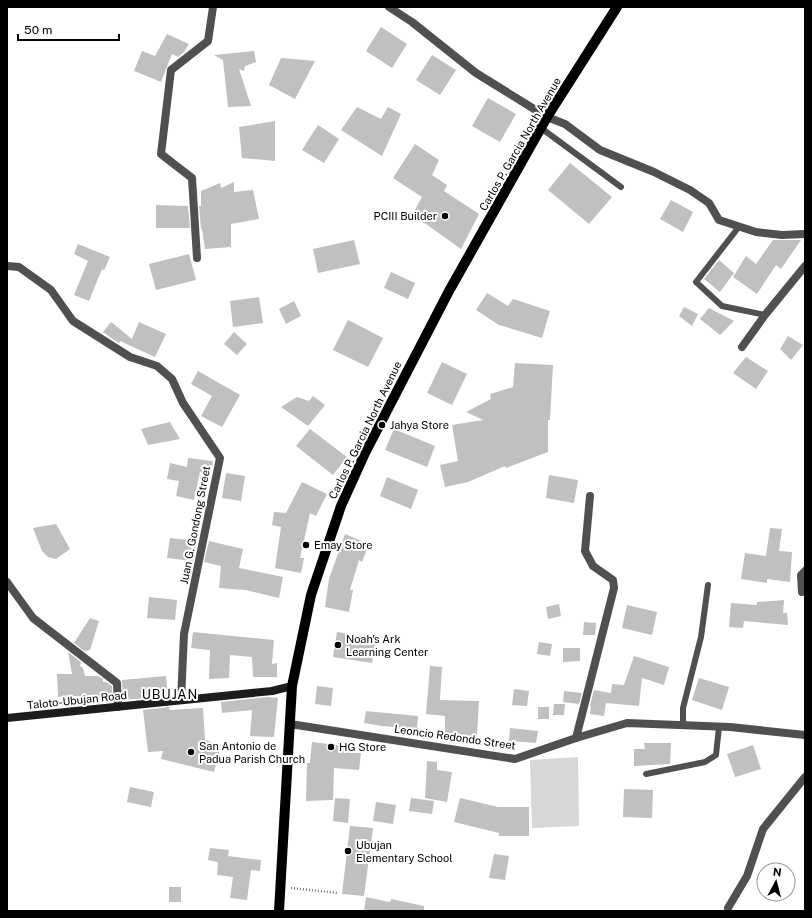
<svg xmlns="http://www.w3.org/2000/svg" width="812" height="918" font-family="'Public Sans',sans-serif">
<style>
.green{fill:#d7d7d7}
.building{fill:#c0c0c0}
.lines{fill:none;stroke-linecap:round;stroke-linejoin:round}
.path{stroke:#727272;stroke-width:2.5;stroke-dasharray:1 2;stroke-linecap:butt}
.service{stroke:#505050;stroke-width:6}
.minor{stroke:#505050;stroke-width:8}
.tertiary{stroke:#505050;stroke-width:8}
.secondary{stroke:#1d1d1d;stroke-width:8}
.primary{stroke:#000;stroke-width:10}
.poi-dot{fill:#000;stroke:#fff;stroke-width:1.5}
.labels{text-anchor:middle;stroke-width:4;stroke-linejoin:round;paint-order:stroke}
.street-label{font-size:11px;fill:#000;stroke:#fff}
.poi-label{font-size:11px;fill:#000;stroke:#fff;text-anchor:start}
.quarter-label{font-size:13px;letter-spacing:1px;fill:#000;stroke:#fff}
</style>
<rect width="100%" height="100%" fill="#fff"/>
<polygon class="green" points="578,757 579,826 532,828 530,760"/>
<g class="building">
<polygon points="381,27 407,44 392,68 366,51"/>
<polygon points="167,34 189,44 184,52 178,57 172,54 161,82 134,71 142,51 155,56"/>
<polygon points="254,51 256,62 245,66 244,71 239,69 251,106 228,107 223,60 214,55"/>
<polygon points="432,55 456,70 440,95 416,80"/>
<polygon points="281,58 315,61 295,99 269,85"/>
<polygon points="488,98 516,114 500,142 472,126"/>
<polygon points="357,107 381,119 388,107 401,114 382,156 341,130"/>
<polygon points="275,121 275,161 242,158 239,127"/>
<polygon points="318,125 339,139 324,163 302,150"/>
<polygon points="415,144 439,160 432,175 447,185 444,191 479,214 461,249 426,224 411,217 422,197 393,178"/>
<polygon points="570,163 612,197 589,224 548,190"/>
<polygon points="234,182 234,192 253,190 259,219 231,224 231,247 205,249 202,229 201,229 199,206 201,206 201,191 220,183 221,188"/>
<polygon points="671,200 693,212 683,232 660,219"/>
<polygon points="156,205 188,206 190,228 156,228"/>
<polygon points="354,240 360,264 318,273 313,249"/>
<polygon points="773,240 801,240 781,269 776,265 757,294 733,277 746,256 756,264"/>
<polygon points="78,244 110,257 104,270 102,269 89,301 74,295 88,261 74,254"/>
<polygon points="189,254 196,280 156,290 149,264"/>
<polygon points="719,260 734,273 720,292 704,279"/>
<polygon points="391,272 415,283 408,299 384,288"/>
<polygon points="487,293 508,306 513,299 550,311 542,338 499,325 476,310"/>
<polygon points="259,297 263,323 233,327 230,301"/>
<polygon points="294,301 301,316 286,324 279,309"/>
<polygon points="684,307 698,314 692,326 679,316"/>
<polygon points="709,308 734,321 720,335 700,319"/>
<polygon points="348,320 383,338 368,367 333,350"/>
<polygon points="111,322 132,339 139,322 166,334 155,357 120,341 119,343 114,340 103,332"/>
<polygon points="234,332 247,344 237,355 224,344"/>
<polygon points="788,336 803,345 791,360 780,349"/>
<polygon points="746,357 768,371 756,389 733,373"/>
<polygon points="442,362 467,374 452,405 427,393"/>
<polygon points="515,363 553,365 550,420 548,420 548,452 506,468 505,466 468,482 445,487 440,465 458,461 452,425 483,420 466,412 491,399 490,394 513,387"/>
<polygon points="198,371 240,395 222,427 201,416 212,396 191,384"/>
<polygon points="313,396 325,405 308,426 281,407 297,397 309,401"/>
<polygon points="170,422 180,439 148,445 141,429"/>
<polygon points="310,429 347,457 333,475 296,446"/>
<polygon points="394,429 435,446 427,467 385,450"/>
<polygon points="188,458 213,461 211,473 200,472 194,500 176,496 179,481 167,479 170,463 187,467"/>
<polygon points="226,473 245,476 241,501 222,498"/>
<polygon points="549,475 578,480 574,503 546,498"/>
<polygon points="387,477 418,490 411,509 380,496"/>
<polygon points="302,482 327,494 316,516 310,513 300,558 304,558 301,573 275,568 281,527 272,525 274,512 286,513"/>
<polygon points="56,524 70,549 56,559 48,557 42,551 33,528"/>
<polygon points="770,528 782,529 779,551 792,552 790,582 767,579 767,583 741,579 745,553 766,556"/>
<polygon points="345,534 369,544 362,562 359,560 350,590 353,590 349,612 325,607 329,579"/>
<polygon points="170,538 197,541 193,561 167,558"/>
<polygon points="209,541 243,549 239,568 283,577 279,598 245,590 219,588 221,566 204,562"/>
<polygon points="149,597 177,600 175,620 147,618"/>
<polygon points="784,600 783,613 787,613 788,625 744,621 743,628 729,627 731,603 757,605 757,602"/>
<polygon points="559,604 561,616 548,619 546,607"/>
<polygon points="627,605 657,612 652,635 622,628"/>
<polygon points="90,618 99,621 90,650 84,651 74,643"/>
<polygon points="584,622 596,623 595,635 583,635"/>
<polygon points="193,632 274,640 272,664 277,663 277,677 253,677 252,657 230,655 229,678 209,679 210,650 191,648"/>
<polygon points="337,632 376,638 372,663 333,657"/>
<polygon points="539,642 552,644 550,656 537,654"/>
<polygon points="563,648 580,648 580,661 563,662"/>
<polygon points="68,652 81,662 80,666 83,668 85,676 98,676 103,679 103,682 106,682 112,686 112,700 71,696 58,697 57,674 72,674"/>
<polygon points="634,656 669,667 664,685 642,678 639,706 606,703 604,716 590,714 591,706 590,706 594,690 611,693 612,684 624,685"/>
<polygon points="430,666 442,667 440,700 479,701 477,736 445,735 445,716 426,714"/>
<polygon points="166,676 168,696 123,700 122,680"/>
<polygon points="699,678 729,687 722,710 692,700"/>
<polygon points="317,686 333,688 331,706 315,704"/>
<polygon points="514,689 529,691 527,706 512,705"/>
<polygon points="564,691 582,693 579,704 563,702"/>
<polygon points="268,697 278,698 274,737 250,736 252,710 222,713 221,702"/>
<polygon points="554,704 565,704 564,715 553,715"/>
<polygon points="169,707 170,710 203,708 205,740 221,745 214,772 161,759 163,751 148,752 143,710"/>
<rect x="538" y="707" width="11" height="12"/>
<polygon points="366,711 418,716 417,729 382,726 364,723"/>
<polygon points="510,728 538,731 536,743 509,741"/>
<polygon points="312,742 345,746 344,752 361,753 359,770 334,768 333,800 306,801 307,763 310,763"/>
<polygon points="644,743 671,743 670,764 634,766 634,749 645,749"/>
<polygon points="753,745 761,769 735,777 727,754"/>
<polygon points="427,761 437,762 437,770 452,772 447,802 425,798"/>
<polygon points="130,787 154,792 151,807 127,802"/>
<polygon points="624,789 653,790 652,818 623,817"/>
<polygon points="335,798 350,799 348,823 333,821"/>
<polygon points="411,798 434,801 432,814 409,811"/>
<polygon points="460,798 498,807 529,807 529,836 499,836 499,833 454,822"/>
<polygon points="376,802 396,805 393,824 373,821"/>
<polygon points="350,826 373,828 364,896 342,894"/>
<polygon points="210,848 229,850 228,856 261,860 260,871 251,870 247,900 230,898 233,877 217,875 218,862 208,860"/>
<polygon points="494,854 509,856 505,880 489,878"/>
<rect x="169" y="887" width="12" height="15"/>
<polygon points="366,897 390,902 391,899 424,906 424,911 364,911"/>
</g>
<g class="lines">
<polyline class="path" points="291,888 338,893"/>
<g class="service">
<polyline points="541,128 621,187"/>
<polyline points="738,228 696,282 722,306 765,315"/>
<polyline points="683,726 683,708 701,637 708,585"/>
<polyline points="646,774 705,762 716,755 719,727"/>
</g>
<g class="minor">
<polyline points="389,7 412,22 476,73 547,117 565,124 600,150 654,172 690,190 709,203 719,220 756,232 782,235 805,234"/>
<polyline points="197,258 192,178 161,154 171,70 208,41 213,7"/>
<polyline points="7,266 19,267 51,290 73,321 130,357 157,366 172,379 183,403 220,458 184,634 181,700"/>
<polyline points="742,347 765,315 805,266"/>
<polyline points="7,582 33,618 117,683 118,707"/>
<polyline points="802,592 801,575 805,571"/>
<polyline points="576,738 614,588 613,580 593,566 585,551 590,496"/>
<polyline points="728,908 747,876 763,829 805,777"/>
</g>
<polyline class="tertiary" points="290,724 515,759 576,738 627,723 730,727 805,735"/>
<polyline class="secondary" points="7,718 272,691 292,686"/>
<polyline class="primary" points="279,911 292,686 311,595 341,506 365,453 449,291 547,117 617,7"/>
</g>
<g class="poi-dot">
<circle cx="445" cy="216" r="4"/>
<circle cx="382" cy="425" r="4"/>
<circle cx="306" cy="545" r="4"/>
<circle cx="338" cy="645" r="4"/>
<circle cx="331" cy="747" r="4"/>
<circle cx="191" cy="752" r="4"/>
<circle cx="348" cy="851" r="4"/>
</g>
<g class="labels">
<g class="street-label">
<text transform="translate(520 144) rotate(-60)" y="4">Carlos P. Garcia North Avenue</text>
<text transform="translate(365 430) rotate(-64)" y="4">Carlos P. Garcia North Avenue</text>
<text transform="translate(195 525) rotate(-79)" y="4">Juan G. Gondong Street</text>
<text transform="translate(77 700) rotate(-6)" y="4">Taloto-Ubujan Road</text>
<text transform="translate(455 737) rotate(8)" y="4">Leoncio Redondo Street</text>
</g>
<g class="poi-label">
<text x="437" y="220" text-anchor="end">PCIII Builder</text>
<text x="390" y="429">Jahya Store</text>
<text x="314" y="549">Emay Store</text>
<text x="346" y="643">Noah's Ark<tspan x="346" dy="13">Learning Center</tspan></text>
<text x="199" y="750">San Antonio de<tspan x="199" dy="13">Padua Parish Church</tspan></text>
<text x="339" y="751">HG Store</text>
<text x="356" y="849">Ubujan<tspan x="356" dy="13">Elementary School</tspan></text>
</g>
<g class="quarter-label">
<text x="170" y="699">UBUJAN</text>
</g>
</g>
<rect width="812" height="918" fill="none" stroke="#000000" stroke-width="16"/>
<g transform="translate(776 882) rotate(7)"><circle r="19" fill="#ffffff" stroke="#999999"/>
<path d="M0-3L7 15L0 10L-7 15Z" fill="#000000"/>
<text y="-6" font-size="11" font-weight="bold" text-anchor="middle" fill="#000000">N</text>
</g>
<path d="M18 34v6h101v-6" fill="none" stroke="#000000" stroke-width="2"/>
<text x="24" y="34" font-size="12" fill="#000000" stroke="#ffffff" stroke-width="3" paint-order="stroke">50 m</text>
</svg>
